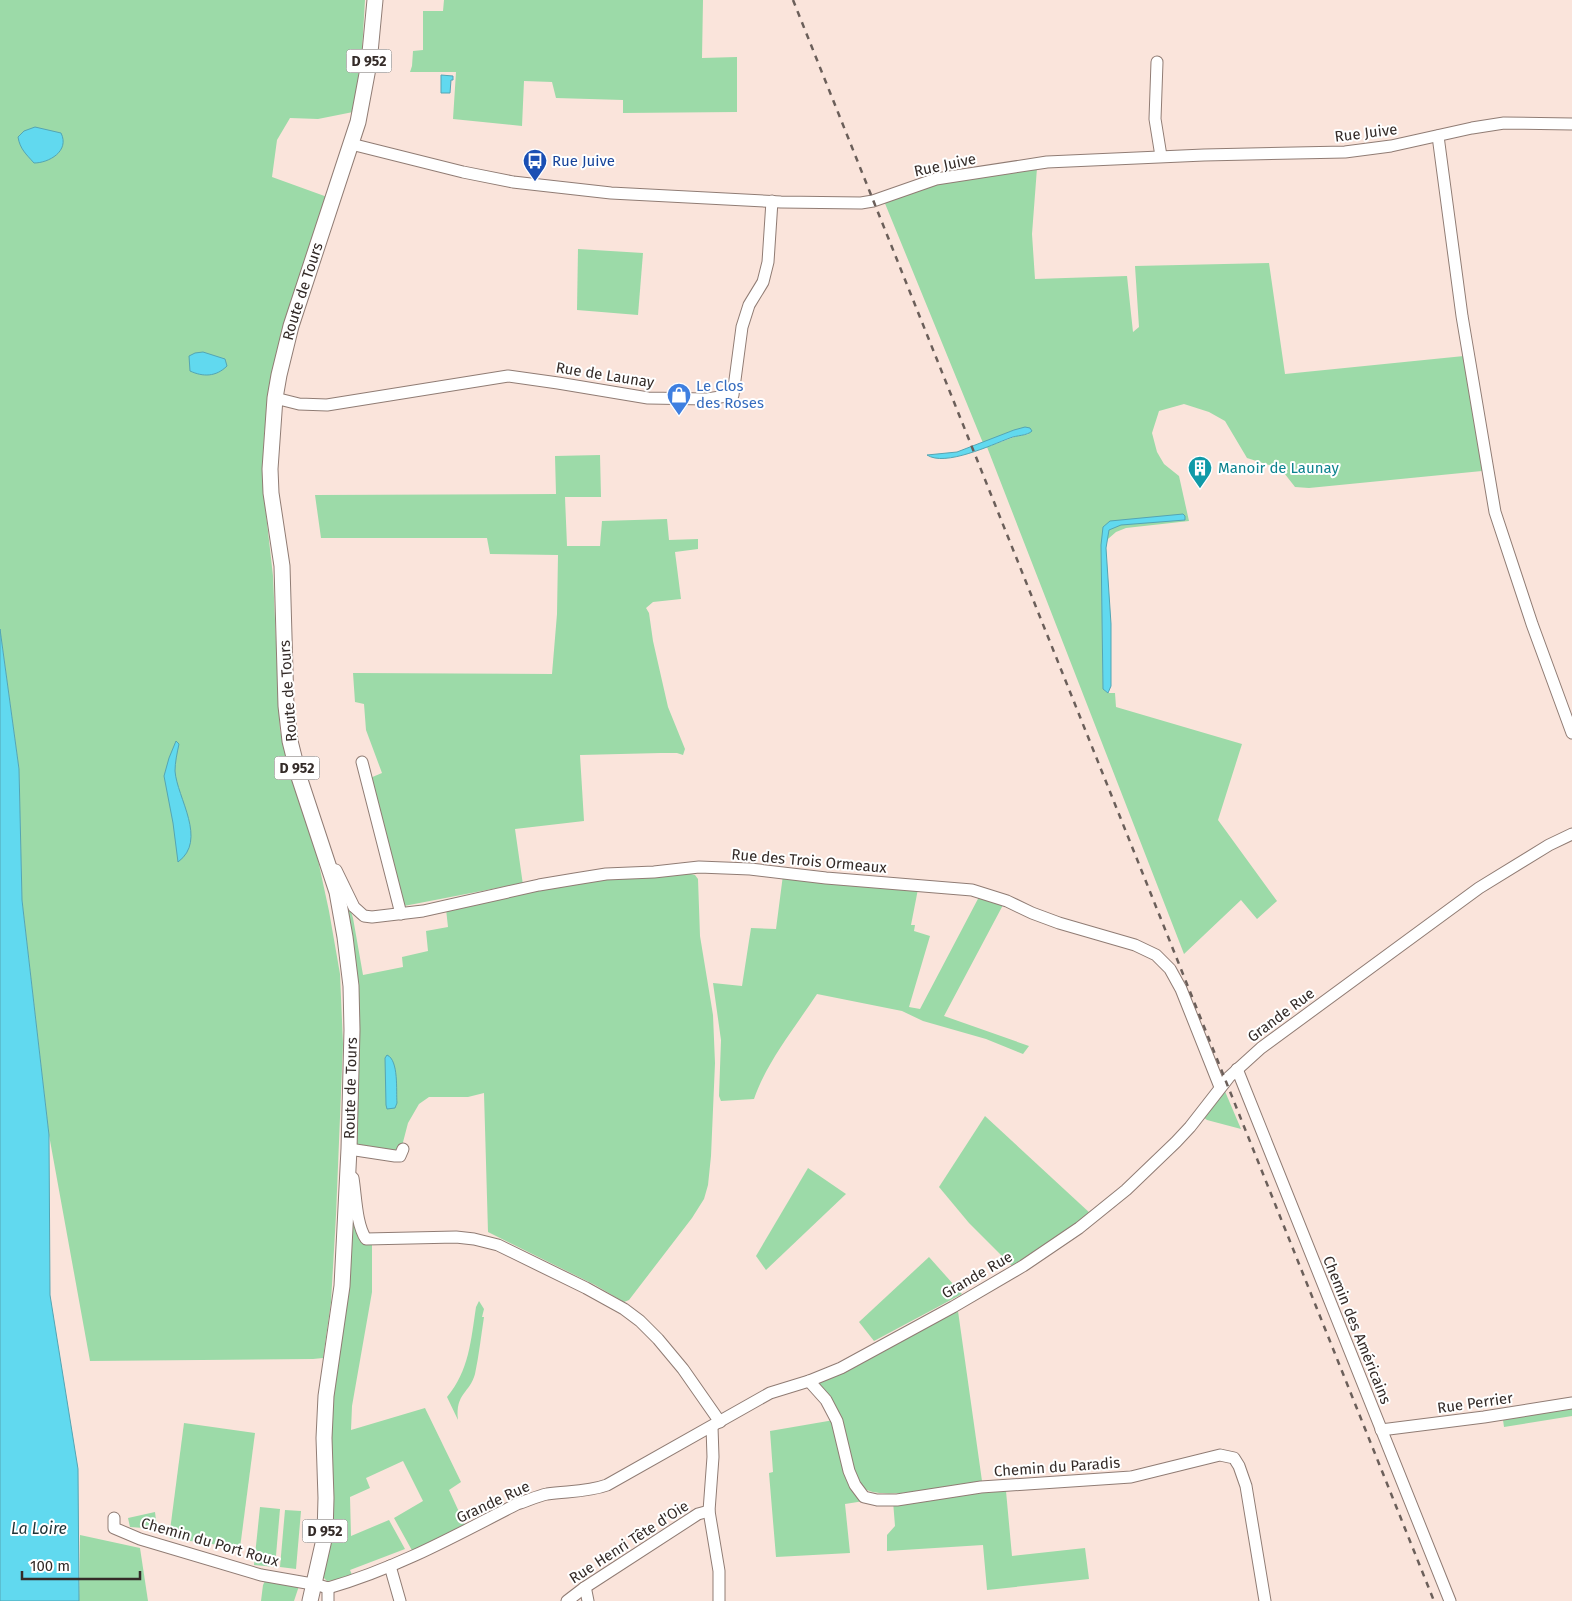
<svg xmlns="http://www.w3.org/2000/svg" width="1572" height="1601" font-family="'Fira Sans',sans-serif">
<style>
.green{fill:#9cdaa8}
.water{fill:#61d9ef;stroke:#54a5b3}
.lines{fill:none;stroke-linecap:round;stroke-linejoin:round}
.minor-casing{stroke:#907c74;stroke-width:13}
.major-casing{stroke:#907c74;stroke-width:17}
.minor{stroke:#fff;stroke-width:11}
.major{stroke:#fff;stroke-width:15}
.rail{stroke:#6b5f5a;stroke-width:2.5;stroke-dasharray:6 6;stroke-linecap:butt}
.labels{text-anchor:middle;stroke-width:4;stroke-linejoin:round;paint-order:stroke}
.shield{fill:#fff;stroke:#716b68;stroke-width:1}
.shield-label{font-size:14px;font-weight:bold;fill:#342b28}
.street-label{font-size:15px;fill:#342b28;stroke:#fff}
.transit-label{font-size:15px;fill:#164399;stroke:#fff;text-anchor:start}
.shop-label{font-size:15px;fill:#366cbe;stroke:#fff;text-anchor:start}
.culture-label{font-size:15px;fill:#0d838f;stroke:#fff;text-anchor:start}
.water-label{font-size:16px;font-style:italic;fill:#1e3337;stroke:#fff}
</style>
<rect width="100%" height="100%" fill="#fae4db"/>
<g class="green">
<polygon points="0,0 365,0 362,51 353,112 318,119 290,118 277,140 272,177 330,198 275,368 264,434 263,487 273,576 280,730 288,767 318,860 329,911 340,974 343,1044 336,1215 331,1302 323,1358 313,1359 90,1361 49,1135 22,900 19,769 0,629"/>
<polygon points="444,0 703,0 702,58 737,57 737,112 623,113 623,100 556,98 552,82 524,81 522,126 453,119 456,72 410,72 412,66 413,51 423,50 423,11 443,11"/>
<polygon points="1037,168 1032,234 1035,279 1127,276 1133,332 1139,327 1135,266 1269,263 1285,374 1464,356 1482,471 1309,488 1295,487 1281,469 1247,458 1225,421 1209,412 1184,404 1159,411 1152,433 1157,452 1164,464 1179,476 1189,521 1126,528 1116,532 1101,545 1103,689 1108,693 1115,693 1116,707 1242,744 1218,820 1277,901 1257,919 1241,900 1184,954 987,447 1017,436 1029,434 1014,430 983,443 884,201 930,185"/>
<polygon points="578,249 643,253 638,315 577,310"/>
<polygon points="600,455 601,497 565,497 567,546 600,546 602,521 667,519 669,540 698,539 698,549 675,552 681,599 653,602 646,608 649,613 653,641 668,707 685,749 683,755 677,753 661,753 580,755 584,821 515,829 523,885 512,885 404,906 370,778 382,773 366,730 364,704 355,702 353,673 552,674 557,614 558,555 490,554 487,538 321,538 315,495 556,494 555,456"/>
<polygon points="687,873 695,875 698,879 700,936 713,1015 715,1063 711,1156 708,1185 704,1199 692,1218 629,1300 624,1302 595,1285 488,1232 484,1093 468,1097 429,1097 419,1104 408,1123 402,1146 397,1151 356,1145 345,892 353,918 363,975 403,967 402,957 428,951 426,931 448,927 446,909 587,880"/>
<path d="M 783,875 L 918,889 L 911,925 L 915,925 L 914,931 L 930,936 L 909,1007 L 920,1009 L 980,895 L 1003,905 L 944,1016 L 1029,1046 L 1023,1054 L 986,1039 L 923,1021 L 902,1011 L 817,994 C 796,1026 766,1063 754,1099 L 721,1101 L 719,1096 L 721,1040 L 713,983 L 742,986 L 751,928 L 776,929 Z"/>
<polygon points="1224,1089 1241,1129 1207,1120 1203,1117"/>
<polygon points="985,1116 1091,1214 1012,1266 969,1223 939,1187"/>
<polygon points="808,1168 846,1194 766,1270 756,1256"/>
<polygon points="351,1189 363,1243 372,1245 372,1292 352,1406 351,1430 425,1408 461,1482 449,1490 466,1527 414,1554 394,1518 423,1501 403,1461 366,1478 370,1488 350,1497 351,1536 389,1520 405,1549 350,1570 352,1575 337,1580 327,1581 323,1577 330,1410"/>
<polygon points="929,1257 962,1294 874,1341 859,1322"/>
<path d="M 479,1301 L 484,1309 L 482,1317 L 484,1317 C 481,1336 479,1355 475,1374 C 470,1393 455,1393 458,1420 L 447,1397 C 469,1371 471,1340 476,1307 Z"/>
<path d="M 958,1311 L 982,1481 C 958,1485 887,1500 867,1490 C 861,1487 859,1481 856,1475 L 819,1384 L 821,1381 Z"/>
<polygon points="1572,1407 1572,1416 1504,1427 1503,1420"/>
<polygon points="834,1420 864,1501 845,1504 850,1553 776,1557 769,1473 773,1472 770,1431"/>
<polygon points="184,1423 255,1433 240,1548 169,1538"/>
<polygon points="1006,1491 1012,1556 1085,1548 1089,1579 987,1590 983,1545 887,1551 887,1535 895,1526 893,1501"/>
<polygon points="260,1507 280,1509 275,1567 254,1565"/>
<polygon points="285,1510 301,1511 296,1569 280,1567"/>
<polygon points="155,1512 157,1529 130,1527 128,1518"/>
<polygon points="80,1535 140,1548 148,1601 79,1601"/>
<polygon points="265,1581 299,1586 294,1601 261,1601 263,1585"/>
</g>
<g class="water">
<polygon points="441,75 453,76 453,80 451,80 450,93 441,93"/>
<path d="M 35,127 L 61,133 C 70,151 49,163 34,163 C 26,154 20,149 18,137 L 24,131 Z"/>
<path d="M 203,352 L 225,359 L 227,366 C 216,377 203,377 190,371 L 189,356 L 195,353 Z"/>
<path d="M 1025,427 L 1030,428 L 1032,431 C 1027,436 1017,435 1010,438 C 991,445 945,467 927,455 L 957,452 L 1014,430 Z"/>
<polygon points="1183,514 1185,516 1185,520 1121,525 1109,530 1106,548 1111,624 1111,686 1108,693 1103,689 1101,545 1103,527 1110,521"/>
<polygon points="0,629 19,769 22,900 49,1135 50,1295 78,1469 79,1601 0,1601"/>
<path d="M 176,741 L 179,744 C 177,753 175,763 175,771 C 177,798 208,840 178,862 L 173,823 L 164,776 L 169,758 Z"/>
<path d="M 387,1055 C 399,1060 396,1091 397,1103 L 395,1108 L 387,1109 L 386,1105 L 385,1058 Z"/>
</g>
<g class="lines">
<defs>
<g id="minor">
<polyline points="1157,62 1155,119 1161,156"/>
<polyline points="1438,136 1462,316 1495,512 1532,624 1572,733"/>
<polyline points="351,144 463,172 513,182 611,193 781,202 861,203 873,201 936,179 1047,162 1204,155 1345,152 1391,146 1472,128 1504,123 1572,124"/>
<polyline points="275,398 299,404 327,405 508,376 558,383 648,398 707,399 733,395 742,327 749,305 763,282 768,262 772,201"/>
<polyline points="362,762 401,914"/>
<polyline points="331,869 336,870 354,907 364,916 372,917 423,911 539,885 575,879 606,874 654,872 699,867 750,869 826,878 972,890 1007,901 1032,913 1059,923 1135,945 1156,955 1170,969 1181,989 1220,1087"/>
<polyline points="1237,1069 1450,1601"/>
<polyline points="349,1149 395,1156 400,1156 403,1149"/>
<path d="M 348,1174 L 353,1178 C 356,1196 356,1224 366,1239 L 456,1237 L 474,1239 L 498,1245 L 586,1288 L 624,1309 L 640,1321 L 658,1339 L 683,1369 L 720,1422"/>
<polyline points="809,1381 826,1400 837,1421 849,1471 855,1485 864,1497 877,1500 897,1500 981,1487 1131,1477 1220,1455 1234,1458 1239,1466 1246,1486 1265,1601"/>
<polyline points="712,1427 713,1457 709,1511 719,1571 719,1601"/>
<polyline points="1381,1430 1484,1417 1572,1403"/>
<path d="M 114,1518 L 114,1528 L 140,1539 L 261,1575 L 318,1585 L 328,1588 C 395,1569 455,1536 517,1504 C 527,1501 537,1496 547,1494 C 568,1491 588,1492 607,1485 L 770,1393 L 809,1381 L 841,1368 L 953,1307 L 1023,1266 L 1079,1228 L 1126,1190 L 1176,1142 L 1190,1127 L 1229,1077 L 1261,1048 L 1479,888 L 1549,845 L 1572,834"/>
<polyline points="390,1566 400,1601"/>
<polyline points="584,1588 586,1591 588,1601"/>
<polyline points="328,1601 328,1588"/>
<polyline points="567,1601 584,1588 698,1514 709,1511"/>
</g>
<g id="major">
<path id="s1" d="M 310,1601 L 325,1535 L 326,1498 L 324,1438 L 326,1396 L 342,1286 L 349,1149 L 352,1030 L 351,986 L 345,937 L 337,892 L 299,777 L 290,741 L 286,706 L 282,566 L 271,493 L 270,469 L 275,398 L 279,375 L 291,326 L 358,122 L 369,63 L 375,0"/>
</g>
</defs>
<use href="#minor" class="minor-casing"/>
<use href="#major" class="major-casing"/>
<use href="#minor" class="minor"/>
<use href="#major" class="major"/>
<polyline class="rail" points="793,0 1434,1601"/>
</g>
<defs>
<symbol id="bus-pin" viewBox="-11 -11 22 30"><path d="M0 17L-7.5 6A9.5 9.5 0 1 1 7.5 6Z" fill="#1a4fb4" stroke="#fff"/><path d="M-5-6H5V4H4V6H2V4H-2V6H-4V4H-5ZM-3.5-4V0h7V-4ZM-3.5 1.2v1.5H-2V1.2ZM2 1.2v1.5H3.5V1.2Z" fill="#fff"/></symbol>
<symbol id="shop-pin" viewBox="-11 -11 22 30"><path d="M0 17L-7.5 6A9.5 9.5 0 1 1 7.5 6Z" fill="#3f7fe0" stroke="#fff"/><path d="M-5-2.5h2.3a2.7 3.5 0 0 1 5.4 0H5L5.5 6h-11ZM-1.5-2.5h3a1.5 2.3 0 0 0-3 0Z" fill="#fff"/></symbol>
<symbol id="building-pin" viewBox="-11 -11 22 30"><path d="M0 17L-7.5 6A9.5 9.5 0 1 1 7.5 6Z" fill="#0f9aa8" stroke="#fff"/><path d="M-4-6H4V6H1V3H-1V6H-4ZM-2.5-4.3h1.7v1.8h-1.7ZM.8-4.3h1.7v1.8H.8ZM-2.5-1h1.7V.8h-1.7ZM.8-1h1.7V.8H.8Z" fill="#fff"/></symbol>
</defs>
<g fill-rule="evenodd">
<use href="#bus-pin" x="521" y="147" width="28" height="38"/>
<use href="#shop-pin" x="665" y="381" width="28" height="38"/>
<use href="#building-pin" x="1186" y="454" width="28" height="38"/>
</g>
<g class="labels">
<g class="shield">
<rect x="346.5" y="49.5" width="45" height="23" rx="4"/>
<rect x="274.5" y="756.5" width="45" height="23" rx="4"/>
<rect x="302.5" y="1519.5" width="45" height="23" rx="4"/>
</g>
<g class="shield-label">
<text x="369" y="66">D 952</text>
<text x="297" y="773">D 952</text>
<text x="325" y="1536">D 952</text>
</g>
<g class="street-label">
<text transform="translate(1366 133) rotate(-7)" y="5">Rue Juive</text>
<text transform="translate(945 165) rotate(-12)" y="5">Rue Juive</text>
<text dy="5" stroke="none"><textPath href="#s1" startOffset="1326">Route de Tours</textPath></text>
<text transform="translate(605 375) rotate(9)" y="5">Rue de Launay</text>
<text transform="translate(288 691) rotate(-94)" y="5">Route de Tours</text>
<text transform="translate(809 861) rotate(5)" y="5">Rue des Trois Ormeaux</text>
<text transform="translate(1281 1015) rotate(-37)" y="5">Grande Rue</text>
<text dy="5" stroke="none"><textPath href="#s1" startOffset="516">Route de Tours</textPath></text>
<text transform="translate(977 1275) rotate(-30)" y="5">Grande Rue</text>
<text transform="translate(1357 1330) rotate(68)" y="5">Chemin des Américains</text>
<text transform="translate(1475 1403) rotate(-8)" y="5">Rue Perrier</text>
<text transform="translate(1057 1467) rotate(-4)" y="5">Chemin du Paradis</text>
<text transform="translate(493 1502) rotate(-25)" y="5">Grande Rue</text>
<text transform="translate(210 1542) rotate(16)" y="5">Chemin du Port Roux</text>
<text transform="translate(629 1542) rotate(-33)" y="5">Rue Henri Tête d'Oie</text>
</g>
<g class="transit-label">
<text x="552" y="166">Rue Juive</text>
</g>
<g class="shop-label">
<text x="696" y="391">Le Clos<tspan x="696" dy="17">des Roses</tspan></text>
</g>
<g class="culture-label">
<text x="1218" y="473">Manoir de Launay</text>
</g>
<g class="water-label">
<text x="39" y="1534">La Loire</text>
</g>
</g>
<path d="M22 1571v8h118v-8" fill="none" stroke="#342b28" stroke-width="2.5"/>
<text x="30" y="1571" font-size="15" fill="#342b28" stroke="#ffffff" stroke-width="4" paint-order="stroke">100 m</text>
</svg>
